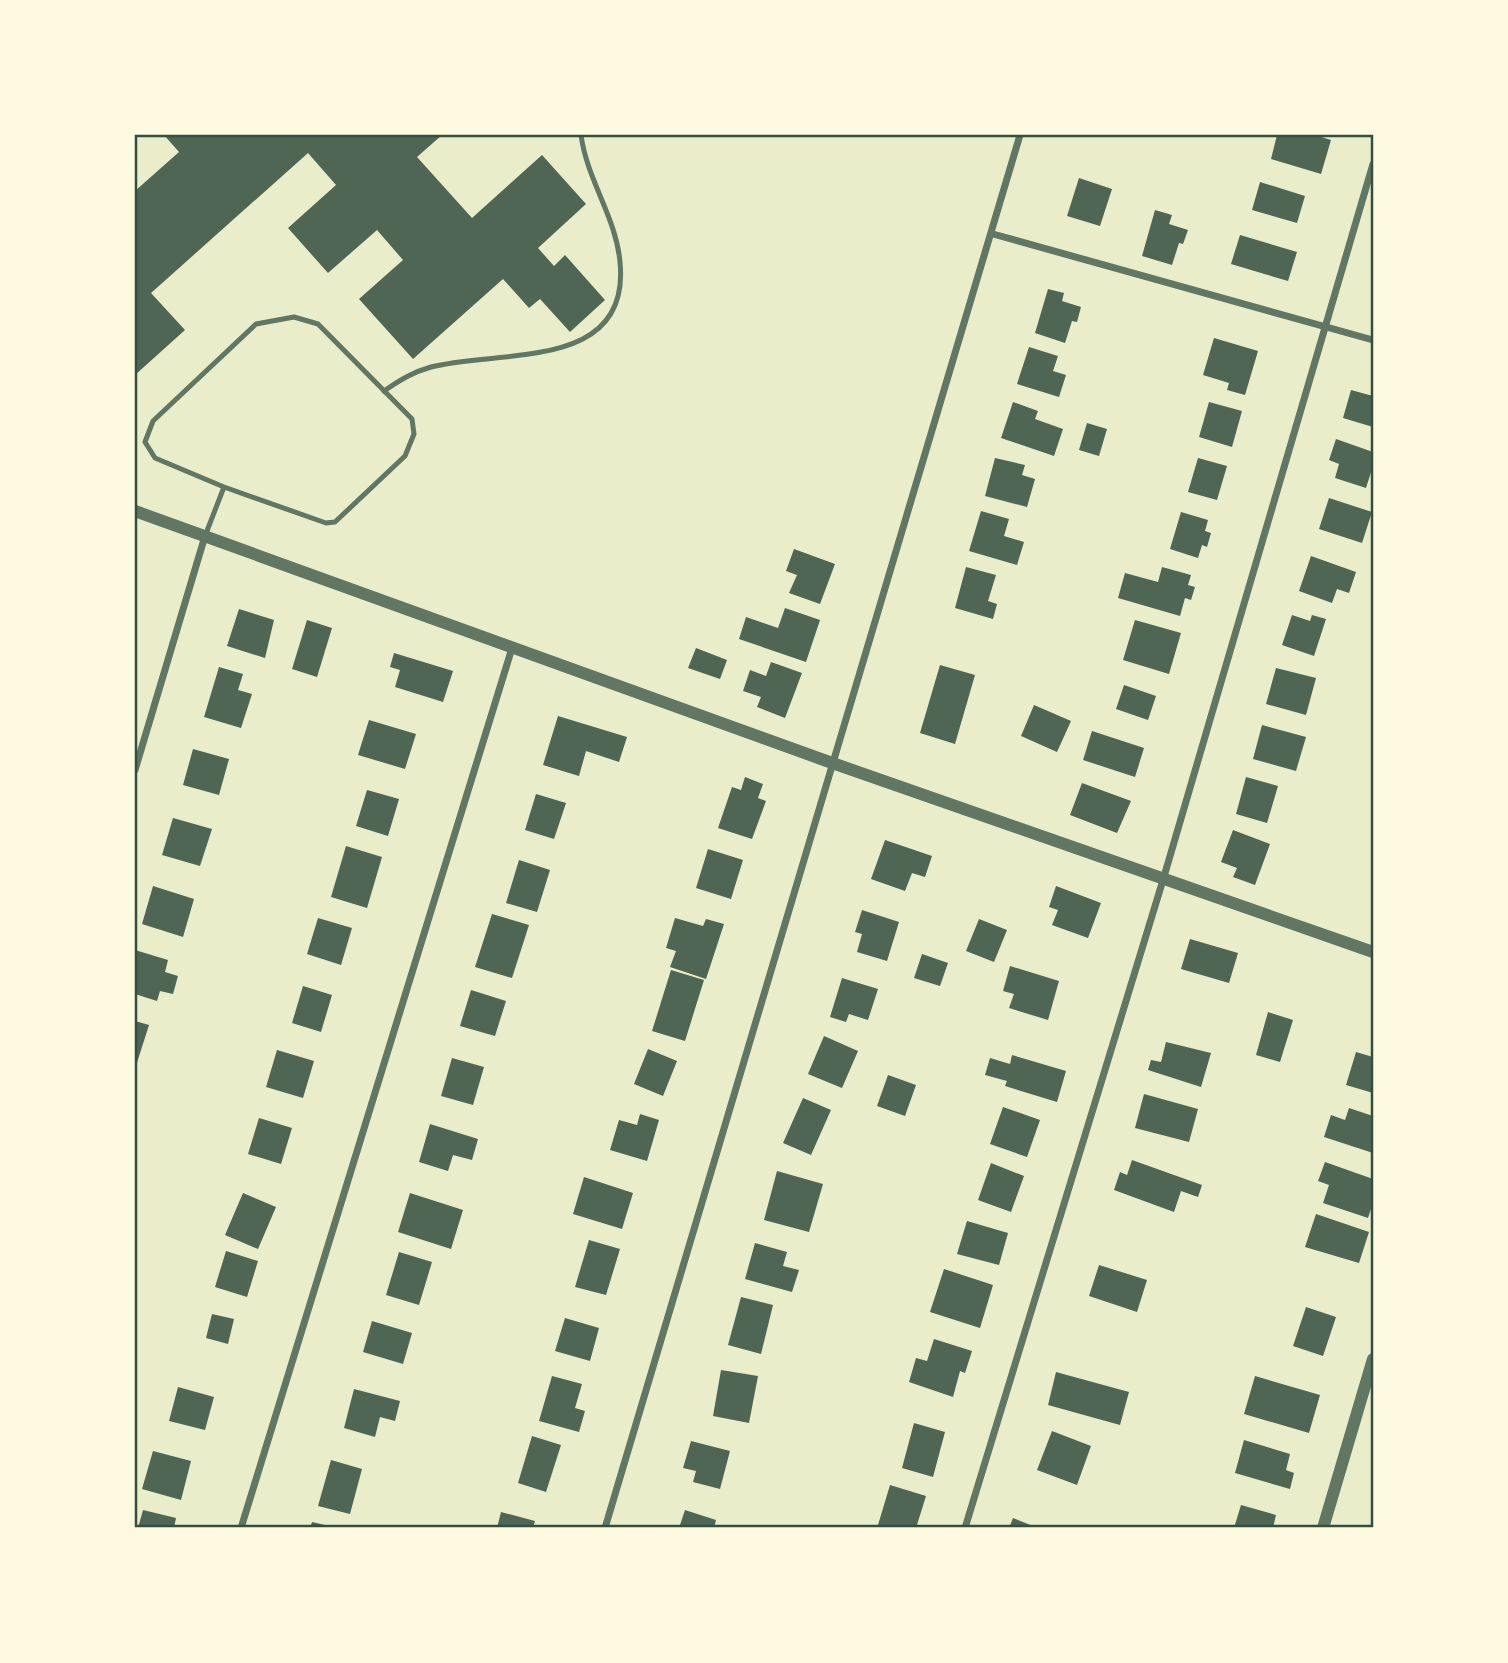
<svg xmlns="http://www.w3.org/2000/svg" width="1508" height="1663" font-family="Quicksand,sans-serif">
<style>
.building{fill:#4f6655}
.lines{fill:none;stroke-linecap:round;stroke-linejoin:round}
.service{stroke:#617663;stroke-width:5}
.minor{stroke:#617663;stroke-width:7}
.tertiary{stroke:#617663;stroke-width:12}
.neatline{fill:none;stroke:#344e41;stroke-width:2.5}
</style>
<rect width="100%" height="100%" fill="#e9edc9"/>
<g class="building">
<polygon points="164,135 442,135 417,157 472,218 542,155 586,204 538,248 554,266 565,255 605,300 570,332 540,299 529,308 503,279 413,359 359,299 403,260 377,230 328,273 288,228 336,185 308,153 151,293 185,330 135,375 135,191 179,152"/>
<polygon points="1277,135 1315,135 1331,140 1321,174 1271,159"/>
<polygon points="1079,178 1112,189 1100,226 1067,216"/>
<polygon points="1260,182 1305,196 1297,223 1252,210"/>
<polygon points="1155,210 1172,215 1169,224 1188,230 1183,244 1179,243 1172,265 1142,256"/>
<polygon points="1240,235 1297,252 1288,281 1231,264"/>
<polygon points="1048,289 1064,293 1062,301 1081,307 1077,322 1072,321 1065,343 1035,333"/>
<polygon points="1214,338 1258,351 1245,395 1227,390 1229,383 1203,375"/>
<polygon points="1029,347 1058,356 1053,371 1066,375 1059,397 1017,384"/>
<polygon points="1351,390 1373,396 1373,427 1343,418"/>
<polygon points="1013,402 1038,411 1035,419 1063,429 1054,456 1001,438"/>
<polygon points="1209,402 1242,411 1232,447 1199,437"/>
<polygon points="1087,423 1107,429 1099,456 1079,450"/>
<polygon points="1336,439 1373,452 1373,466 1366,488 1335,478 1339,464 1329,460"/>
<polygon points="995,458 1025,465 1022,475 1035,479 1027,507 985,496"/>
<polygon points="1198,458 1227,466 1217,500 1188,492"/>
<polygon points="1329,498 1372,512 1362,543 1319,529"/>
<polygon points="981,511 1009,519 1004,536 1024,542 1017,565 969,551"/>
<polygon points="1181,512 1208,520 1205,531 1211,533 1207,547 1202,545 1198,558 1170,549"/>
<polygon points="794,549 835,564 820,604 789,593 797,575 786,571"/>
<polygon points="1311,556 1356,572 1349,593 1337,589 1332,603 1299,591"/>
<polygon points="966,567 996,575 988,601 997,604 993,619 955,608"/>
<polygon points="1162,567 1191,575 1188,585 1195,587 1191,600 1185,598 1180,616 1118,598 1125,573 1158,582"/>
<polygon points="785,608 820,620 806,662 739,639 746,617 778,628"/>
<polygon points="239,609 274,620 265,658 227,646"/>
<polygon points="1292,615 1310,621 1312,615 1326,619 1314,656 1282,645"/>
<polygon points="307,620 332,628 317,677 292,669"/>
<polygon points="1135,620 1181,633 1169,674 1123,660"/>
<polygon points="696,648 727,660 720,679 688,668"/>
<polygon points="394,653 453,671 443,702 395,687 400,670 390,667"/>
<polygon points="771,662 802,673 785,718 757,707 761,697 743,691 750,670 766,676"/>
<polygon points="940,665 975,675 955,744 920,733"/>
<polygon points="219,667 243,674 238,690 252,694 241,728 204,717"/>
<polygon points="1276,668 1316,678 1306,715 1266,704"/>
<polygon points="1124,685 1156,696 1148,720 1116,709"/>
<polygon points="1034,705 1071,721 1057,752 1021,736"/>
<polygon points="558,716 627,737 619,762 586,751 579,776 543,765"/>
<polygon points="369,720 416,734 405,769 358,755"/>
<polygon points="1262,725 1306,737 1296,771 1253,759"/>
<polygon points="1092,731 1144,748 1135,777 1083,760"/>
<polygon points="193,749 229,759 219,795 183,785"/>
<polygon points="745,777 763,784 758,798 766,801 752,839 718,828 732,787 741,790"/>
<polygon points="1246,777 1278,786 1267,823 1236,814"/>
<polygon points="1082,783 1131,801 1117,833 1070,815"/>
<polygon points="367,790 399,799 388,836 356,826"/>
<polygon points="536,794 566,803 554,839 525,830"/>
<polygon points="173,818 212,829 200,866 162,855"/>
<polygon points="1233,830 1270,844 1255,885 1233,877 1237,868 1221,862"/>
<polygon points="885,840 932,856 925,877 912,873 905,891 871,879"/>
<polygon points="346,846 382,857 367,908 331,897"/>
<polygon points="708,849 743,860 731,899 696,888"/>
<polygon points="519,860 550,870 537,912 506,903"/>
<polygon points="153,886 194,899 183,937 142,924"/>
<polygon points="1056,886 1101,903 1088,938 1052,925 1058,910 1049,907"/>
<polygon points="862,910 899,922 887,961 857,952 862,934 855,932"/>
<polygon points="492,914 529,925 512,978 475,967"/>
<polygon points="318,918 352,928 341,965 307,954"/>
<polygon points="675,918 703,926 706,919 724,924 706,979 670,967 676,951 666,948"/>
<polygon points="979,919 1007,930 994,962 966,951"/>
<polygon points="1190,939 1238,953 1229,983 1181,969"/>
<polygon points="135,950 168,960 165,972 178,976 173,994 160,991 157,1001 135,994"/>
<polygon points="922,954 948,963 940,986 914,978"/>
<polygon points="1010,966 1059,981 1048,1020 1009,1008 1014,994 1003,991"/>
<polygon points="671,970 704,980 685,1041 652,1031"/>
<polygon points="842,978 878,989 868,1020 849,1014 846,1022 830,1017"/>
<polygon points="303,986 332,995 321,1032 292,1023"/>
<polygon points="471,990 506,1001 495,1036 460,1026"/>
<polygon points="1268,1012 1293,1020 1280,1062 1256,1055"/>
<polygon points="135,1021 149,1025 135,1069"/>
<polygon points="824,1036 858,1051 842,1088 808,1074"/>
<polygon points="1166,1042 1211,1053 1201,1087 1148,1070 1151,1060 1161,1062"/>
<polygon points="648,1049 677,1061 663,1096 634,1084"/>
<polygon points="277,1050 314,1061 303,1098 266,1087"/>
<polygon points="1356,1052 1373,1057 1373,1093 1346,1085"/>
<polygon points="1012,1055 1066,1071 1057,1102 1005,1086 1007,1081 985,1075 990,1058 1010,1064"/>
<polygon points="452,1058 484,1067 473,1105 441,1096"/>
<polygon points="888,1075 916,1085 905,1116 877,1106"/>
<polygon points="1144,1094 1198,1109 1189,1142 1135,1128"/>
<polygon points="803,1098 831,1110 811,1155 783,1143"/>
<polygon points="1003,1107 1040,1120 1027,1157 990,1144"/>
<polygon points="1349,1108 1373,1116 1373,1153 1324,1137 1331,1115 1345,1120"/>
<polygon points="640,1114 659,1120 647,1161 610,1150 619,1120 637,1125"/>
<polygon points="259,1118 292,1128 281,1164 248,1154"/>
<polygon points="430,1124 478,1139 472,1160 453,1155 448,1171 419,1162"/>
<polygon points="1132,1160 1202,1185 1198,1197 1181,1191 1174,1212 1114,1190 1120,1172 1127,1175"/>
<polygon points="1325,1162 1373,1179 1373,1203 1368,1218 1323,1203 1329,1185 1318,1181"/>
<polygon points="991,1163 1024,1176 1011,1212 978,1200"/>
<polygon points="777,1171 823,1184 809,1232 764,1220"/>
<polygon points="584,1177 633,1193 622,1229 573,1214"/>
<polygon points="243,1193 276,1207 258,1249 225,1235"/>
<polygon points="410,1193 463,1210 451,1249 398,1232"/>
<polygon points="1316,1214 1369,1232 1359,1263 1305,1247"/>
<polygon points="967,1221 1008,1233 999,1265 957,1254"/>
<polygon points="589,1240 620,1249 606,1295 575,1287"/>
<polygon points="755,1243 787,1252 783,1266 799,1270 792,1292 745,1279"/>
<polygon points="226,1251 258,1261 247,1297 215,1287"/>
<polygon points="399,1252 432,1262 419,1305 386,1295"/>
<polygon points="1099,1265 1147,1280 1137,1312 1089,1296"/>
<polygon points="944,1269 993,1285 980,1328 930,1312"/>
<polygon points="741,1297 773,1305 761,1354 728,1345"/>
<polygon points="1306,1307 1336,1317 1323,1356 1293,1346"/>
<polygon points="212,1314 234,1319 228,1344 206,1338"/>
<polygon points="565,1318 599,1328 590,1361 555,1351"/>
<polygon points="372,1321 412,1333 403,1364 363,1352"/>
<polygon points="934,1339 972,1351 965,1373 960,1371 953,1397 909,1382 916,1358 927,1361"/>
<polygon points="721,1370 758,1376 749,1423 713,1416"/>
<polygon points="1056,1372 1129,1392 1120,1425 1048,1405"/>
<polygon points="552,1376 582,1384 575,1408 585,1411 579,1432 539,1421"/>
<polygon points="1255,1376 1320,1395 1309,1433 1244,1414"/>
<polygon points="178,1387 214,1397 205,1430 169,1421"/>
<polygon points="354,1389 400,1401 395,1421 380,1417 375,1437 344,1428"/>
<polygon points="914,1423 945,1432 933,1477 902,1468"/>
<polygon points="1052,1431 1091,1446 1077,1485 1037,1470"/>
<polygon points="532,1436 561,1445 546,1492 518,1483"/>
<polygon points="1244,1440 1290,1454 1286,1470 1294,1473 1290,1489 1235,1473"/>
<polygon points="691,1441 730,1451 720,1489 693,1482 696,1471 683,1468"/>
<polygon points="153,1451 191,1461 181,1500 142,1489"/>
<polygon points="331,1460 362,1469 350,1514 318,1506"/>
<polygon points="890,1485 926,1496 916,1528 878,1525"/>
<polygon points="1241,1505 1276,1515 1273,1528 1234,1528"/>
<polygon points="143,1510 176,1518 174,1528 138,1528"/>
<polygon points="685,1510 716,1520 714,1528 679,1528"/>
<polygon points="501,1512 535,1521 533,1528 497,1528"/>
<polygon points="1013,1518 1038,1528 1009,1528"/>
<polygon points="312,1522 334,1527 334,1528 310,1528"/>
</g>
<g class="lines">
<g class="service">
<path d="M 384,391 C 400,380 413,372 431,367 C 499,349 631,372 620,262 C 616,217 587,180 581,135"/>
<polyline points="205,536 224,487 326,523 335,522 405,456 414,434 412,419 318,324 294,317 256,324 153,421 145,442 155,458 224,487"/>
</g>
<g class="minor">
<polyline points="993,234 1373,340"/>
<polyline points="135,770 205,536"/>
<polyline points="241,1528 512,648"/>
<polyline points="605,1528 1020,135"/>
<polyline points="965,1528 1163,880 1373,164"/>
</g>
<g class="tertiary">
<polyline points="135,511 821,759 1373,952"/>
<polyline points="1323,1528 1373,1359"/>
</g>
</g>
<rect width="1508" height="1663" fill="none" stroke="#fefae0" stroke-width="273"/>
<rect x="136" y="136" width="1236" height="1390" class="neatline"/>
</svg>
